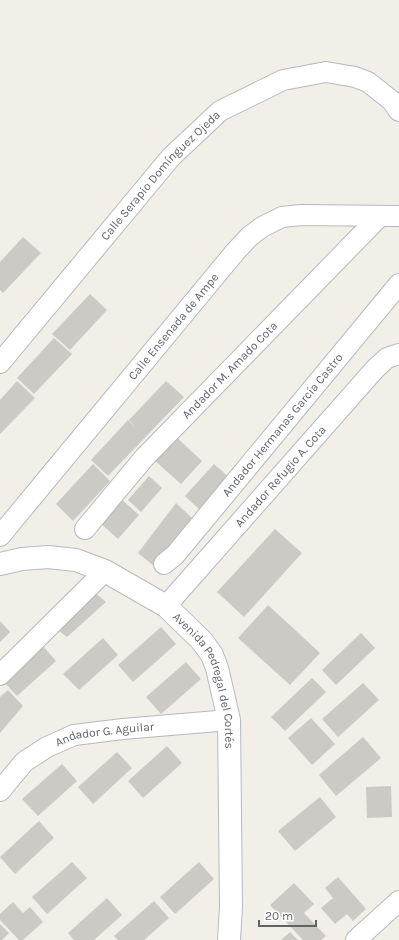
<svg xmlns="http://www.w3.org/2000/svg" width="399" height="940" font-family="Karla,sans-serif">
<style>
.building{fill:#cccac5}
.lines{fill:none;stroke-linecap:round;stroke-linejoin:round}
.street-casing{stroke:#b5b8bc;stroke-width:22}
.secondary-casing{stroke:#b6babf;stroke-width:24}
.street{stroke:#fff;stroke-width:20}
.secondary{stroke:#fff;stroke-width:22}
.labels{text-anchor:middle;stroke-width:3.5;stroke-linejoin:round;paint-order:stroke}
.street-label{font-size:12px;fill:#5f6368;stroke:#fff}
</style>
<rect width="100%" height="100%" fill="#f1efe8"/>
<g class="building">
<polygon points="23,237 41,253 3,293 0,290 0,262"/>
<polygon points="90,294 107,310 70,350 52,334"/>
<polygon points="54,338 72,354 34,394 17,378"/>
<polygon points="17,381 35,398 0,434 0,400"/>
<polygon points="166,381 184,397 108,476 91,460 128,420 136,428 129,420"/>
<polygon points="174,435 202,461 181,484 153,459"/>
<polygon points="93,464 110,481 73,521 56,504"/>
<polygon points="214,464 231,479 201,511 185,496"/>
<polygon points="149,476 162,488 141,512 128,500"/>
<polygon points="120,498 139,515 118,539 99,522"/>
<polygon points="176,503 192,518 154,566 138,553"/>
<polygon points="275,529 302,553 244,617 217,592"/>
<polygon points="92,590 106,602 67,637 55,628"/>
<polygon points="268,605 320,653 290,685 238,638"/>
<polygon points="0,621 10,632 0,642"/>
<polygon points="161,627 176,644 133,682 118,665"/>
<polygon points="361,633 375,648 336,685 322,670"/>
<polygon points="103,638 118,655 79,690 63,674"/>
<polygon points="41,644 56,661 17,696 4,682"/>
<polygon points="186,662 201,679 161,714 146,697"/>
<polygon points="312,678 326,692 285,731 271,717"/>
<polygon points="363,683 379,700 338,737 322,719"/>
<polygon points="8,690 23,706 0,733 0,697"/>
<polygon points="311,718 335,744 312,765 288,738"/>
<polygon points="363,737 381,758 336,796 319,775"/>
<polygon points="167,746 182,763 143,798 128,781"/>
<polygon points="117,752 132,768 93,804 78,787"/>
<polygon points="62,764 77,781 38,816 22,799"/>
<polygon points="391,786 392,817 367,818 366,787"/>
<polygon points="320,797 336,817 295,851 278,831"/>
<polygon points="39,821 54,838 15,874 0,857"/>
<polygon points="72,862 87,878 47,914 32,897"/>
<polygon points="199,862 214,879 175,914 160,897"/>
<polygon points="338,877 366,909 353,921 347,914 335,924 321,908 333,898 325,888"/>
<polygon points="294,883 314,904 304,913 326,936 321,940 303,940 270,905"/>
<polygon points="107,898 122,915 94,940 74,940 68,933"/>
<polygon points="154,901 169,918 144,940 118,940 114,936"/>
<polygon points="13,902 23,913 30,907 43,922 23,940 19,940 0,920 0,914"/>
<polygon points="0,924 9,933 2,940 0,940"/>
<polygon points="290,932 298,940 281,940"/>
</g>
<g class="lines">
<defs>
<g id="street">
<path id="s1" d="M 0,363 L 171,157 L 220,111 L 283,80 L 326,72 L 355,77 L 368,82 L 392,101 L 399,111"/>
<path id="s2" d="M 85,529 L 144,458 L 380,216"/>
<path id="s3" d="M 0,536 L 235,252 L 250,236 L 262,227 L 282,217 L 301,215 L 399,216"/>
<path id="s4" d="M 164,564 L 175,555 L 399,284"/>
<path id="s5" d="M 166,606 L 375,369 L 387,358 L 399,354"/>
<polyline points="0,675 105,571"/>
<path id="s6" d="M 0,791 L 24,762 L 47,747 L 74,735 L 123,729 L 229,720"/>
<polyline points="356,940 399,901"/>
</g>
<g id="secondary">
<path id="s7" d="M 0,564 L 22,559 L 48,557 L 76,560 L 105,571 L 166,606 L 202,641 L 212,655 L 217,668 L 229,720 L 231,907 L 229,940"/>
</g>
</defs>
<use href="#street" class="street-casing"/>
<use href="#secondary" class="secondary-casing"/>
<use href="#street" class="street"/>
<use href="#secondary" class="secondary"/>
</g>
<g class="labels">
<g class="street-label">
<text dy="4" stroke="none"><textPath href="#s1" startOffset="247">Calle Serapio Domínguez Ojeda</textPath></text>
<text dy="4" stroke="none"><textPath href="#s3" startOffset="272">Calle Ensenada de Ampe</textPath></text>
<text dy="4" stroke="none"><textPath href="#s2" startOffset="215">Andador M. Amado Cota</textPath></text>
<text dy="4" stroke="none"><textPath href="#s4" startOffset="183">Andador Hermanas García Castro</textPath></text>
<text dy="4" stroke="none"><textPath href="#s5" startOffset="173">Andador Refugio A. Cota</textPath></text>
<text dy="4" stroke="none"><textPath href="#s7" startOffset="266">Avenida Pedregal del Cortés</textPath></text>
<text dy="4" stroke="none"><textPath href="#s6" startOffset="125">Andador G. Aguilar</textPath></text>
</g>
</g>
<path d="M259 920v6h57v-6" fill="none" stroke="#5f6368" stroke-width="2"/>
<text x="265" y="920" font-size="12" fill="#5f6368" stroke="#ffffff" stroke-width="3" paint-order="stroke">20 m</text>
</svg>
